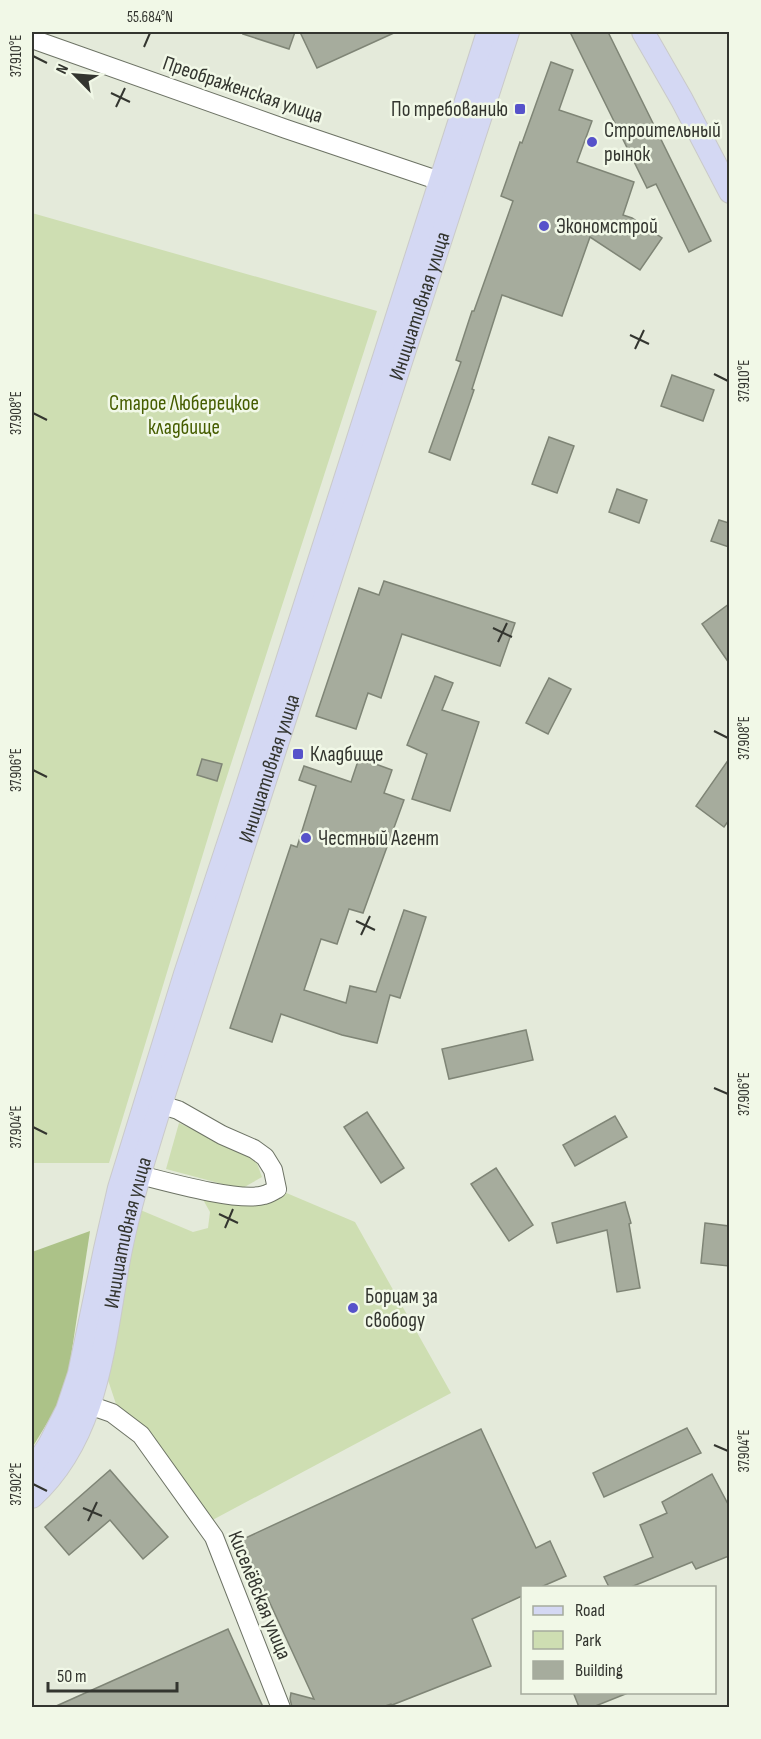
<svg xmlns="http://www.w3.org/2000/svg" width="761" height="1739" font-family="'Sofia Sans Condensed',sans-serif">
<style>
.green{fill:#cedeb2}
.forest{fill:#acc288}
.building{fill:#a6ac9d;stroke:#7f8576;stroke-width:1.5}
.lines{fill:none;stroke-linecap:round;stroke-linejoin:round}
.minor-casing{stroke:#6d7365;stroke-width:20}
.major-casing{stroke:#cacac9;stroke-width:24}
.minor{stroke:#fff;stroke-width:18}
.major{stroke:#d4d8f3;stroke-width:22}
.ticks{fill:none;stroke:#33352f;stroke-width:2}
.poi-dot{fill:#5652ca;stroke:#f1f8e7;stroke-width:2}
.labels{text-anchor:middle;stroke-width:5;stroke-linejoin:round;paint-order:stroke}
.street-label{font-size:21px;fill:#33352f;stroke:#f1f8e7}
.poi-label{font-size:21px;fill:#33352f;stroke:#f1f8e7;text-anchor:start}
.park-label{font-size:21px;fill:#465d00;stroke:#f1f8e7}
.neatline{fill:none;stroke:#33352f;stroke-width:2}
.ticks-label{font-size:15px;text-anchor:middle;fill:#33352f}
</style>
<rect width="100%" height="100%" fill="#e4eada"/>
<g class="green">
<polygon points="32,213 377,311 220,798 109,1163 32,1163"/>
<polygon points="179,1123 255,1158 262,1177 241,1189 166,1169"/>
<polygon points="277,1189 355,1222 451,1393 205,1524 121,1419 106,1374 138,1209 193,1232 208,1228 210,1212 201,1196"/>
</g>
<polygon class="forest" points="90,1231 68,1376 55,1410 32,1448 32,1252"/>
<g class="building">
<polygon points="244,32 295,32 289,49 243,34"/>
<polygon points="300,32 396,32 317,68"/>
<polygon points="570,32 608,32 711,241 689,252 656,184 647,188"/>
<polygon points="551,62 573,70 559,110 592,121 577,162 634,182 623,215 632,218 662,238 640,270 590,237 562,316 502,295 472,389 474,390 450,460 429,452 461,362 456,360 472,311 474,311 513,201 501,196 520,142 522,143"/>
<polygon points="672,375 714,390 703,421 661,406"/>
<polygon points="549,437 574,446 557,493 532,484"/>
<polygon points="617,489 647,500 639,523 609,512"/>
<polygon points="719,520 729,523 729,547 711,541"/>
<polygon points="384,581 515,623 500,666 402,634 381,698 368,693 356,729 316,716 359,588 379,595"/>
<polygon points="729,604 729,663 702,624"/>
<polygon points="435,676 453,683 442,710 479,722 450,811 412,799 427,754 407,745"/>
<polygon points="549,678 571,689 548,734 526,723"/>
<polygon points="359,758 392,770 384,793 404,800 363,913 349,909 337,944 321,939 304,990 346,1003 350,986 376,992 404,910 426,917 400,998 390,995 377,1043 342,1035 281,1014 272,1042 230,1028 291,845 297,847 316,786 299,780 304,766 351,782"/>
<polygon points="202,759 222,764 217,781 197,775"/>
<polygon points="729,759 729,820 724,827 696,806"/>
<polygon points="526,1030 533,1060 449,1079 442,1049"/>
<polygon points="367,1112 404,1168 381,1183 344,1127"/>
<polygon points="615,1116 627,1137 575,1166 563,1145"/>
<polygon points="496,1168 533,1225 509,1241 471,1184"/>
<polygon points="625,1202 631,1223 629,1224 640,1288 617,1292 607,1230 557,1243 552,1223"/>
<polygon points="705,1223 729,1226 729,1266 701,1263"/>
<polygon points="687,1428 701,1453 604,1497 593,1473"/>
<polygon points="481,1429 536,1548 550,1541 566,1576 541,1587 522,1587 522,1596 472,1619 491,1666 392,1705 391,1704 382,1707 292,1707 290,1699 291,1693 314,1699 241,1540"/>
<polygon points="110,1470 168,1537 143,1559 110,1520 69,1555 45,1527"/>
<polygon points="712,1474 729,1506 729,1556 696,1569 692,1562 631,1587 609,1587 604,1577 653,1557 640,1525 667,1513 662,1502"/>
<polygon points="228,1629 263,1707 54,1707"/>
<polygon points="573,1692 628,1692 628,1693 593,1707 579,1707"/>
</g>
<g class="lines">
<defs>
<g id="minor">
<polyline points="32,39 286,129 440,181"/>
<path d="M 128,1172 C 157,1179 238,1203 264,1195 C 268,1194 273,1191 277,1189 L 273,1170 L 265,1157 L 254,1149 L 222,1135 L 178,1110 L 148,1101"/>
<polyline points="89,1405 112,1413 141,1435 214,1537 281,1708"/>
</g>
<g id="major">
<polyline points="643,32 682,100 730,192"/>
<polyline points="32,1471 49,1445 67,1410 79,1374 105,1249 119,1188 185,974 240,808 488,32"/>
<path id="s1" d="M 32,1497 C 100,1435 104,1338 120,1254 C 130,1203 146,1153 161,1104 C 275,746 393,389 508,32"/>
</g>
</defs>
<use href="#minor" class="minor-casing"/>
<use href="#major" class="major-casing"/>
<use href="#minor" class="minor"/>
<use href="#major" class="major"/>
</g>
<path class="ticks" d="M 144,47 L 150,33M 33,56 L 47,63M 111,93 L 130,102M 116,107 L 125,88M 630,335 L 649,344M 635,349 L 644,330M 714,374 L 728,381M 33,413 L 47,420M 493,628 L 512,637M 498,642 L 507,623M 714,731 L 728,738M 33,770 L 47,777M 356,921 L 375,930M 361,935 L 370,916M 714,1088 L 728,1094M 33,1127 L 47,1134M 219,1214 L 238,1223M 225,1228 L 233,1209M 714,1445 L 728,1451M 33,1484 L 47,1491M 83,1508 L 102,1516M 88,1521 L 97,1502"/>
<g class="poi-dot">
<rect x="514" y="103" width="12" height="12" rx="3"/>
<circle cx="592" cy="142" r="6"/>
<circle cx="544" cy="226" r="6"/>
<rect x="292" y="748" width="12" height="12" rx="3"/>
<circle cx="306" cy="838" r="6"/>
<circle cx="353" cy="1308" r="6"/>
</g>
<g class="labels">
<g class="street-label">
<text transform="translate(243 89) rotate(19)" y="7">Преображенская улица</text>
<text dy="7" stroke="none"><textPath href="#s1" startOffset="1258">Инициативная улица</textPath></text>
<text dy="7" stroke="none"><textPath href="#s1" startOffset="772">Инициативная улица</textPath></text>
<text dy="7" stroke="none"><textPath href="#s1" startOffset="286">Инициативная улица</textPath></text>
<text transform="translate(260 1595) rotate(68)" y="7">Киселёвская улица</text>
</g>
<g class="poi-label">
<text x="508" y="116" text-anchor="end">По требованию</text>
<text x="604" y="137">Строительный<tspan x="604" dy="24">рынок</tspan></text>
<text x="556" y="233">Экономстрой</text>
<text x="310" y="761">Кладбище</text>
<text x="318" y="845">Честный Агент</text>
<text x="365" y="1303">Борцам за<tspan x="365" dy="24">свободу</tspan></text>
</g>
<g class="park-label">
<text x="184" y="410">Старое Люберецкое<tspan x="184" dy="24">кладбище</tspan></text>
</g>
</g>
<rect width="761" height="1739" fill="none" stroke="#f1f8e7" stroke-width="66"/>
<rect x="521" y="1586" width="195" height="108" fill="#f1f8e7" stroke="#a5aa9d" stroke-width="1.5"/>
<rect x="533" y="1606" width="30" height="9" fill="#d4d8f3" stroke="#a5aa9d" stroke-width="1.5"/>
<text x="575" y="1616" font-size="18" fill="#33352f">Road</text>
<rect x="533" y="1631" width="30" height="18" fill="#cedeb2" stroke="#a5aa9d" stroke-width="1.5"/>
<text x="575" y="1646" font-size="18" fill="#33352f">Park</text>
<rect x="533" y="1661" width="30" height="18" fill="#a6ac9d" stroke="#a5aa9d" stroke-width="1.5"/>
<text x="575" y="1676" font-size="18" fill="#33352f">Building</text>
<g transform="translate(75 75) rotate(295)" stroke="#f1f8e7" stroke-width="4.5" paint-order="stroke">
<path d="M0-4.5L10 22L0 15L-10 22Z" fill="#33352f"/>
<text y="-9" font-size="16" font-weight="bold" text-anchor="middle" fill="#33352f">N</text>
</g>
<path d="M48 1682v9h129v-9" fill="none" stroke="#33352f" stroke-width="3"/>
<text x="57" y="1682" font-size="18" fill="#33352f" stroke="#f1f8e7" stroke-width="4.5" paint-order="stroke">50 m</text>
<rect x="33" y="33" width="695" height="1673" class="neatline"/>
<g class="ticks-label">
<text x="150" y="22">55.684°N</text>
<text transform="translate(16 56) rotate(-90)" y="5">37.910°E</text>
<text transform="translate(744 381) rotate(-90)" y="5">37.910°E</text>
<text transform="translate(16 413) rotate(-90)" y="5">37.908°E</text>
<text transform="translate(744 738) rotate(-90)" y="5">37.908°E</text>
<text transform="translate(16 770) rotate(-90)" y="5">37.906°E</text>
<text transform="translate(744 1094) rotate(-90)" y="5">37.906°E</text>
<text transform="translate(16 1127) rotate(-90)" y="5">37.904°E</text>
<text transform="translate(744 1451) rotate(-90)" y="5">37.904°E</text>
<text transform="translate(16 1484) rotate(-90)" y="5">37.902°E</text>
</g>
</svg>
